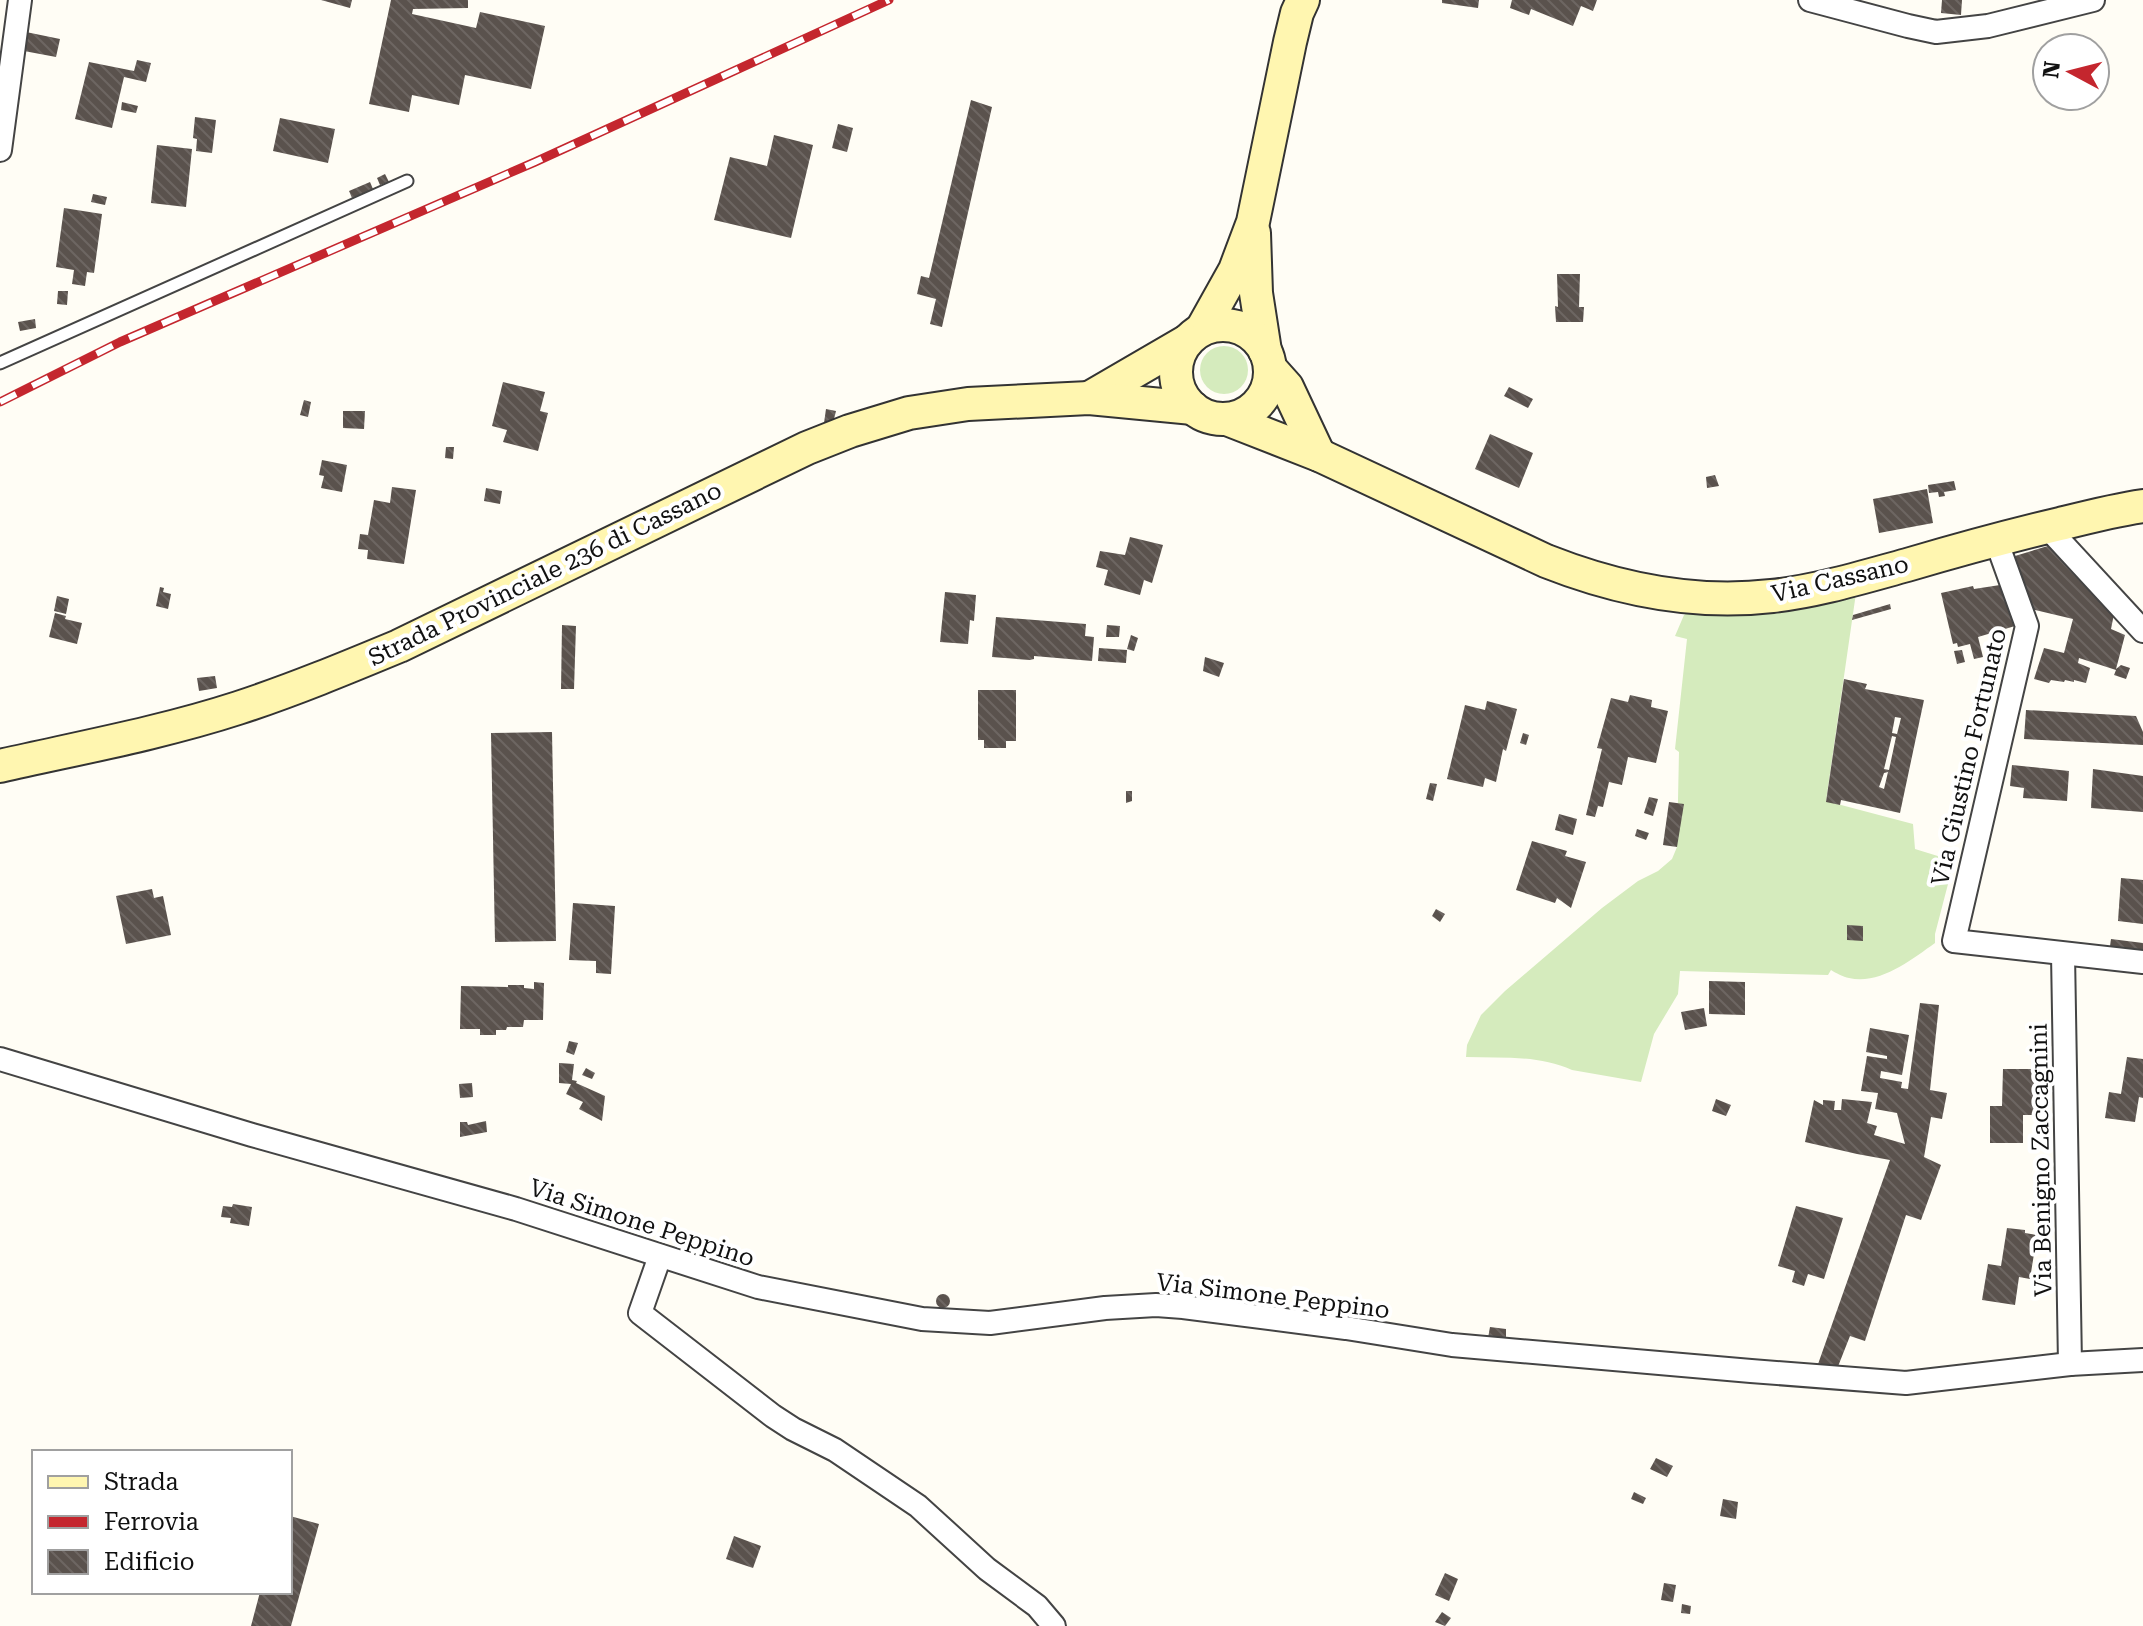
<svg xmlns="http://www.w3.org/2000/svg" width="2143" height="1626" font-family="'Roboto Serif',serif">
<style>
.grass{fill:#d5ebbd}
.building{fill:url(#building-back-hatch);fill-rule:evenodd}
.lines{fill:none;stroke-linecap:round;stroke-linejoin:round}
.service-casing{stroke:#444;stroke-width:15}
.minor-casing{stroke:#444;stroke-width:26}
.secondary-casing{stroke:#333;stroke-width:36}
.service{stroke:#fff;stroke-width:11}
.minor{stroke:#fff;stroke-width:22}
.secondary{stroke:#fff6b0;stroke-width:32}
.rail-casing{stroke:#c4262e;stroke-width:9}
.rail{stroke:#fff;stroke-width:6;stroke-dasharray:18;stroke-linecap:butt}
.labels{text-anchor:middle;stroke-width:8;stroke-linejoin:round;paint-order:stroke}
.street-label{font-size:24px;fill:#111;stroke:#fff}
</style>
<defs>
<pattern id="building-back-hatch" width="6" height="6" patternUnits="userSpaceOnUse" patternTransform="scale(2)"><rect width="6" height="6" fill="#5a524d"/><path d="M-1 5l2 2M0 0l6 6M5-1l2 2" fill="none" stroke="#6d6662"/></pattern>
</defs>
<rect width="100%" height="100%" fill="#fffdf5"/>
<g class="grass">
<circle cx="1224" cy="370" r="24"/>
<path d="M 1856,593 L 1826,801 L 1913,824 L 1915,849 L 1954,861 L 1935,934 L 1935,943 C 1911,960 1880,985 1849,978 C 1843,977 1836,973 1831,970 L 1828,975 L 1680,971 L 1678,994 L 1654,1034 L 1641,1082 L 1572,1070 C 1539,1055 1501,1058 1466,1057 L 1467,1045 L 1481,1015 L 1505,991 L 1602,908 L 1638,881 L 1658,871 L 1672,859 L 1677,847 L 1679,752 L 1675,749 L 1687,639 L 1675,636 L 1684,615 L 1698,606 Z"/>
</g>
<g class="building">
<polygon points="321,0 352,0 350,8"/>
<polygon points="391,0 468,0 468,8 413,9 412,14 476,28 480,12 545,26 531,89 465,75 459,105 412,95 409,112 369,104"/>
<polygon points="1442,0 1479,0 1478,8 1442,3"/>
<polygon points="1512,0 1597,0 1593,11 1581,6 1573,26 1531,9 1529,15 1510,8"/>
<polygon points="1942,0 1962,0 1961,15 1941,13"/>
<polygon points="26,32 60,39 56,57 24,51"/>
<polygon points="137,60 151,63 146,82 124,77 112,128 75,119 89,62 134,71"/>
<polygon points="971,100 992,107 942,327 930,324 936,299 917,294 921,276 929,278"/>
<polygon points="122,102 138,106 136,113 121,110"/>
<polygon points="195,117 216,120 212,153 196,151 197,139 193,138"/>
<polygon points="280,118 335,129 328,163 273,151"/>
<polygon points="838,124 853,128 847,152 832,148"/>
<polygon points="774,135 813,145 791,238 714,220 730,157 767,166"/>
<polygon points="157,145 192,149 186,207 151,203"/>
<polygon points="385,174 389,182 380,185 377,178"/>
<polygon points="370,182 373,189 352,198 349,191"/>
<polygon points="93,194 107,197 105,205 91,202"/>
<polygon points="64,208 102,214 94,273 87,272 85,286 72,284 74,270 56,267"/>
<polygon points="1557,274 1580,274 1579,307 1584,307 1583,322 1556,322 1555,306 1558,307"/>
<polygon points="58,291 68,291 67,305 57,304"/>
<polygon points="35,319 36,328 20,331 18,322"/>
<polygon points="503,382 545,392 540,411 548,413 538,451 503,442 507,430 492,426"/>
<polygon points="1509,387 1533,399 1528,408 1504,396"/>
<polygon points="304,400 311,402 308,417 300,415"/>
<polygon points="826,409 836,411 834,419 824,423"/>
<polygon points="343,411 365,411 364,429 343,428"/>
<polygon points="1490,434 1533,453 1519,488 1475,469"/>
<polygon points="446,447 454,447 453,459 445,458"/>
<polygon points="322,460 347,465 342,492 321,488 324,476 319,475"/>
<polygon points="1715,475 1719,486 1707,488 1706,477"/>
<polygon points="1954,481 1956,490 1944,492 1945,496 1939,497 1938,492 1929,493 1928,485"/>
<polygon points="392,487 416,490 404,564 367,559 368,550 358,549 360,534 368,535 374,500 390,503"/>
<polygon points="486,488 502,491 500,504 484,501"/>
<polygon points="1927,489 1933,523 1879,533 1873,499"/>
<polygon points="1130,537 1163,545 1152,583 1144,580 1140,595 1104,585 1108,570 1096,567 1100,551 1125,555"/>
<polygon points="2051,545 2115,609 2111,629 2125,635 2116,669 2121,665 2130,668 2126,679 2114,675 2116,670 2079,658 2078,663 2090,668 2086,683 2074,680 2074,682 2065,680 2064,682 2051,680 2049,683 2034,679 2044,648 2064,653 2073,619 2031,609 2015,556"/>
<polygon points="2000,585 2005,593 2015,626 1978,637 1983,657 1974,659 1970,644 1958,647 1957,643 1953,644 1941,593 1973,586 1974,589"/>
<polygon points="160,587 164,588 163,592 171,594 168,609 156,606"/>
<polygon points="945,592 976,595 974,621 970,620 968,644 940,642"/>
<polygon points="57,596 69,599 66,614 54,611"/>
<polygon points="1890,604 1891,609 1852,620 1853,615"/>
<polygon points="55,613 66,616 65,619 82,623 77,644 49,637"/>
<polygon points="996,617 1086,624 1085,636 1094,637 1092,661 1034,656 1034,659 1030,660 992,657"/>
<polygon points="562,625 576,626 574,689 561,689"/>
<polygon points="1107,625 1120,626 1119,637 1106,637"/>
<polygon points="1131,635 1138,638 1134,651 1127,649"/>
<polygon points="1099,648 1127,650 1126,663 1098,661"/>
<polygon points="1962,650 1965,662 1957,664 1954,651"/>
<polygon points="1205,657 1224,663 1219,677 1203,671"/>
<polygon points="215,676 217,688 199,691 197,678"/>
<path d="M 1844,679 L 1867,684 L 1865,689 L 1924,700 L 1900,813 L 1841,800 L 1840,805 L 1826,802 ZM 1895,717 L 1901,718 L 1897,734 L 1892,733 ZM 1892,736 L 1896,737 L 1889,770 L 1884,769 ZM 1888,772 L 1884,789 L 1879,787 L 1884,773 Z"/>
<polygon points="978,690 1016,690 1016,741 1006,741 1006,748 984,748 984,740 978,740"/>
<polygon points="1630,695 1652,700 1651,707 1668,711 1656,763 1628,757 1622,785 1609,782 1603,807 1598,806 1595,817 1586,815 1602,749 1597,748 1611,698 1628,702"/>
<polygon points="1487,701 1517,709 1506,751 1503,749 1496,782 1485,778 1483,787 1447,779 1465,705 1485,710"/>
<polygon points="2026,710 2136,716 2143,732 2143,745 2024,739"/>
<polygon points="552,732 556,941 495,942 491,733"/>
<polygon points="1523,733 1529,735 1526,745 1520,743"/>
<polygon points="2012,765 2069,771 2067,801 2023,798 2024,788 2010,786"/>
<polygon points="2093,769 2143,776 2143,812 2091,808"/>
<polygon points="1430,783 1437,784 1433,801 1426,799"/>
<polygon points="1126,791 1132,791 1132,801 1126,803"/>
<polygon points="1649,797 1658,799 1653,816 1644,813"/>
<polygon points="1669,802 1684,804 1677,847 1663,845"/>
<polygon points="1559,814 1577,819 1573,835 1555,830"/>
<polygon points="1637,829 1649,833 1646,840 1635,836"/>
<polygon points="1532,841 1567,851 1565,856 1586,862 1571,908 1557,898 1555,903 1516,890"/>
<polygon points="2121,878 2143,880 2143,924 2118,921"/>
<polygon points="152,889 154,898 163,896 171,935 126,944 116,896"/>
<polygon points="573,903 615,906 611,974 596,973 596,961 569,960"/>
<polygon points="1436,909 1445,914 1440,922 1432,916"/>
<polygon points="1847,925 1863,926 1863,941 1847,940"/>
<polygon points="2111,939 2143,943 2143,951 2110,946"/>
<polygon points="1709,981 1745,982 1745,1015 1709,1014"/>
<polygon points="534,982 544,983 543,1020 524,1020 523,1027 507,1027 506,1030 496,1030 496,1035 480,1035 480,1029 460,1029 461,986 508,987 508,985 524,985 524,988 534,989"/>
<polygon points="1920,1003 1939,1005 1930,1090 1947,1093 1942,1119 1931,1117 1924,1157 1941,1165 1921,1220 1906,1215 1865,1341 1850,1336 1837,1369 1817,1367 1890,1160 1857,1154 1805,1142 1814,1100 1823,1105 1823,1100 1835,1101 1834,1110 1841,1110 1842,1099 1872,1102 1867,1123 1877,1126 1874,1135 1905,1144 1897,1113 1875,1109 1878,1093 1861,1091 1867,1056 1887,1059 1887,1056 1866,1052 1870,1028 1909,1035 1902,1075 1881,1071 1880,1078 1902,1082 1901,1088 1908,1089"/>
<polygon points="1704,1008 1707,1026 1685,1030 1681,1012"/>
<polygon points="569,1041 578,1043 574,1055 566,1052"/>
<polygon points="2127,1057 2143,1059 2143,1098 2139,1097 2135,1122 2105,1118 2109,1092 2121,1094"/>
<polygon points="559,1063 574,1064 572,1080 577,1081 576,1083 605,1096 602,1121 579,1109 583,1102 566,1094 571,1084 559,1083"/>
<polygon points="586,1068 595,1073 592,1079 582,1075"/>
<polygon points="2003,1069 2037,1069 2036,1115 2023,1115 2023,1143 1990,1143 1990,1106 2002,1106"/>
<polygon points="472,1083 473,1097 460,1098 459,1084"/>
<polygon points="1716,1099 1731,1105 1726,1116 1712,1111"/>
<polygon points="486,1121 487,1132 460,1137 460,1122 467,1122 468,1125"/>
<polygon points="233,1204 252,1207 249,1226 230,1223 231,1218 221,1217 223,1206 232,1207"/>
<polygon points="1796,1206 1843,1218 1824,1279 1808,1274 1804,1286 1792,1282 1795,1271 1778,1266"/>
<polygon points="2007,1228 2025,1230 2025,1233 2037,1235 2030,1279 2019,1277 2015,1305 1982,1300 1988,1264 2001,1266"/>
<circle cx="943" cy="1301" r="7"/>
<polygon points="1490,1327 1506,1329 1506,1340 1488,1338"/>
<polygon points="1656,1458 1673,1466 1667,1477 1650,1469"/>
<polygon points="1634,1492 1646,1498 1643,1504 1631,1499"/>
<polygon points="1723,1499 1738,1502 1736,1519 1720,1516"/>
<polygon points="290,1516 319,1524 291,1626 251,1626 260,1592 290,1592"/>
<polygon points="734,1536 761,1546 753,1568 726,1559"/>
<polygon points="1445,1573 1458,1579 1449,1601 1435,1595"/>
<polygon points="1664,1583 1676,1585 1673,1602 1661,1600"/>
<polygon points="1682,1604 1691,1606 1690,1614 1681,1613"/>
<polygon points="1442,1612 1451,1618 1445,1626 1435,1622"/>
</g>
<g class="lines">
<defs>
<polyline id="service" points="0,363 407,181"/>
<g id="minor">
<polyline points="1810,0 1908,26 1936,32 1988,26 2093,0"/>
<polyline points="0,150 20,0"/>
<polyline points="2047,527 2143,631"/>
<polyline points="1996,540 2027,626 1954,941 2143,962"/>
<polyline points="2063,954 2070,1364"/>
<polyline points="0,1059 252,1135 516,1209 758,1287 922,1319 990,1323 1105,1308 1156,1305 1183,1307 1346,1328 1452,1345 1751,1371 1906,1383 2070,1364 2143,1360"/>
<polyline points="660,1256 640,1313 773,1416 793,1429 835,1450 918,1506 987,1569 1037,1606 1054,1626"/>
</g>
<g id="secondary">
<polyline points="1254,233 1256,293 1265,351"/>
<circle cx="1223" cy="372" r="47"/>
<polyline points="1202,329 1235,270 1253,222 1290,42 1297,13 1303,0"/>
<polyline points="1270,368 1287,387 1319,455"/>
<polyline points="1089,398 1187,341"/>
<path d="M 1227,419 L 1319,455 L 1546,561 C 1617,589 1695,605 1772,596 C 1818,591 1863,577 1907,565 C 1958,550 2009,536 2060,524 C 2088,517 2115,510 2143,506"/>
<path d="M 0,766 C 79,748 161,733 238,708 C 293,690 346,668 399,646 L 807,448 L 850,431 L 909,413 L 968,404 L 1089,398 L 1193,408"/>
</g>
</defs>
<use href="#service" class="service-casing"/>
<use href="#minor" class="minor-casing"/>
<use href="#secondary" class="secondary-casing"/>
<use href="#service" class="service"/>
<use href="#minor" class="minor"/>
<use href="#secondary" class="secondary"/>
<defs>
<polyline id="rail" points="0,402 120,342 535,162 889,0"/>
</defs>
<use href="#rail" class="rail-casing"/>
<use href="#rail" class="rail"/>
</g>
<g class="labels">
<g class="street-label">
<text transform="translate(545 574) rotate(-26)" y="8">Strada Provinciale 236 di Cassano</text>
<text transform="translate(1840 579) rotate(-13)" y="8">Via Cassano</text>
<text transform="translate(1969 757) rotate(-77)" y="8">Via Giustino Fortunato</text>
<text transform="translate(2041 1160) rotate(-91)" y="8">Via Benigno Zaccagnini</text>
<text transform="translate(642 1223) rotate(18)" y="8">Via Simone Peppino</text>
<text transform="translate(1273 1296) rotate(7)" y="8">Via Simone Peppino</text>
</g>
</g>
<rect x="32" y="1450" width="260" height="144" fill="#ffffff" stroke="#a0a0a0" stroke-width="2"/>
<rect x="48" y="1476" width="40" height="12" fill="#fff6b0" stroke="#a0a0a0" stroke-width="2"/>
<text x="104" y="1490" font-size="24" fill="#111111">Strada</text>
<rect x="48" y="1516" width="40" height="12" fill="#c4262e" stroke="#a0a0a0" stroke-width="2"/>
<text x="104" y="1530" font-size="24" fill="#111111">Ferrovia</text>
<rect x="48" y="1550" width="40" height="24" fill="url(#building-back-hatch)" stroke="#a0a0a0" stroke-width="2"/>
<text x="104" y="1570" font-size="24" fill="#111111">Edificio</text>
<g transform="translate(2071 72) rotate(277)"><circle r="38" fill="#ffffff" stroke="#a0a0a0" stroke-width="2"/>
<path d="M0-6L14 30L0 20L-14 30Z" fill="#c4262e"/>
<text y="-12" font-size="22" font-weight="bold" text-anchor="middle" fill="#111111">N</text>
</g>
</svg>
